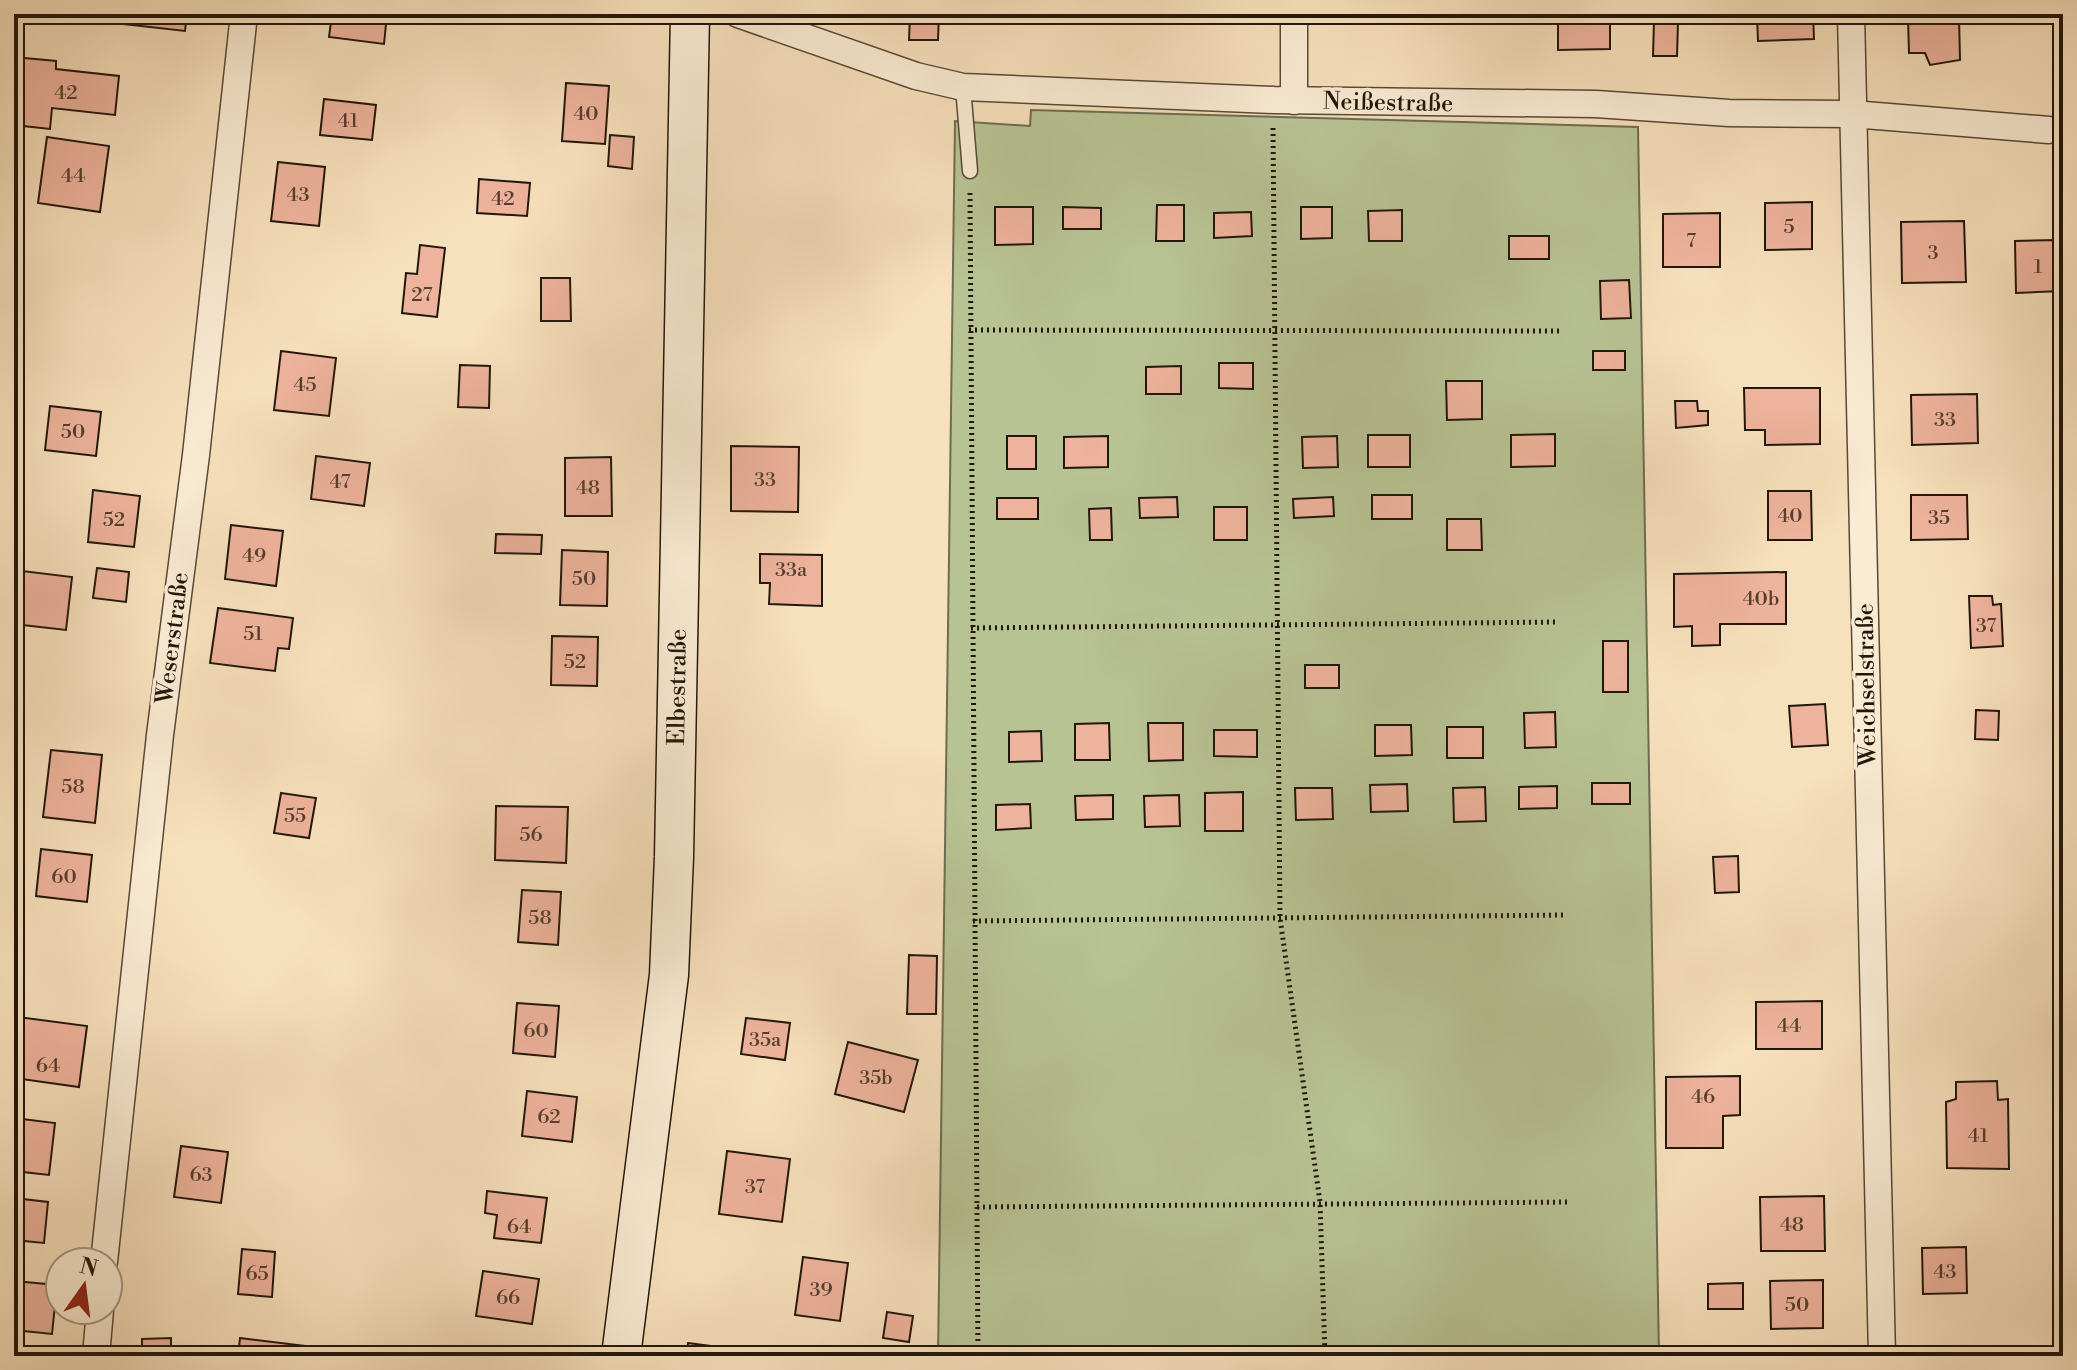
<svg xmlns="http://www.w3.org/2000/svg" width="2077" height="1370" font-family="'Libre Bodoni',serif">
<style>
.green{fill:#b8c394;stroke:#6d6d50;stroke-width:2}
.building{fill:#eeb39c;stroke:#22170c;stroke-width:2}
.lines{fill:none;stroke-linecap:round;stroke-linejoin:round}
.lane-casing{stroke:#574938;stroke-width:17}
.street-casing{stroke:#574938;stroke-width:29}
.secondary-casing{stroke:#22170c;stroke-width:41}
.path{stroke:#22170c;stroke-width:5;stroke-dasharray:2 4;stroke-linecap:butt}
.lane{stroke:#faebd3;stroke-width:14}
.street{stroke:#faebd3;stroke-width:26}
.secondary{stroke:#faebd3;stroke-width:38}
.labels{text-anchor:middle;stroke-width:7;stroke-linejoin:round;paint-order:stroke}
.number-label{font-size:20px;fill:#553e30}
.street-label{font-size:24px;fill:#22170c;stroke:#faebd3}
</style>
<rect width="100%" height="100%" fill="#f7e0bc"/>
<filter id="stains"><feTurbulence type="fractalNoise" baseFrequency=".0025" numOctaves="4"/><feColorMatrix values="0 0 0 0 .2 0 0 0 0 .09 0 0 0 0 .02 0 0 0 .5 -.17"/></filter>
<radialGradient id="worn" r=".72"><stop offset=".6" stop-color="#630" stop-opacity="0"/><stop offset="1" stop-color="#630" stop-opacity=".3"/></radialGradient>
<polygon class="green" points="1031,110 1638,127 1659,1356 938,1356 955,121 1030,126"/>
<g class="building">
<polygon points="116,14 187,14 185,31 115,23"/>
<polygon points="332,14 387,14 384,44 329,37"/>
<polygon points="910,14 939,14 938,40 909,40"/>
<rect x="1223" y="14" width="27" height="4"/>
<polygon points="1349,14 1406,14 1406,20 1349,21"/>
<polygon points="1558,14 1610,14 1610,49 1558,50"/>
<polygon points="1757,14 1813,14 1814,39 1758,41"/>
<polygon points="2017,14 2050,14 2050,23 2017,22"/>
<polygon points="1959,17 1960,60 1930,65 1925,53 1909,53 1908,18"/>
<polygon points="1654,21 1678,22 1677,56 1653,56"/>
<polygon points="14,57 56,61 56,69 119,76 115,115 52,108 50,129 14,125"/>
<polygon points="566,83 609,86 605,144 562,141"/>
<polygon points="324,99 376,105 372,140 320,135"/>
<polygon points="610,135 634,137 632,169 608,166"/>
<polygon points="47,137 109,146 100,212 38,203"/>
<polygon points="278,162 325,167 319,226 271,221"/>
<polygon points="479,179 530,183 527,216 477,213"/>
<polygon points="1812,202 1812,249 1765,250 1765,203"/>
<polygon points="1157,205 1184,205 1184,241 1156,241"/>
<polygon points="995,207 1033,207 1033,244 995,245"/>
<polygon points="1063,207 1101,208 1101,229 1063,229"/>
<polygon points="1301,207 1332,207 1332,238 1301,239"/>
<polygon points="1402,210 1402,241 1369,241 1368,211"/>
<polygon points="1251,212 1252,236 1214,238 1214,213"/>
<polygon points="1720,213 1720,267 1663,267 1663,214"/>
<polygon points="1964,221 1966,282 1902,283 1901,222"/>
<rect x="1509" y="236" width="40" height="23"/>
<polygon points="2059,240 2061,291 2016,293 2015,241"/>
<polygon points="420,245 445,248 437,317 402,313 406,273 417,274"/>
<polygon points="541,278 570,278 571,321 541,321"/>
<polygon points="1629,280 1631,318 1601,319 1600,281"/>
<polygon points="281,351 336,358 329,416 274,410"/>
<rect x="1593" y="351" width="32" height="19"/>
<polygon points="1219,363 1253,363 1253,389 1219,388"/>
<polygon points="460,365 490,366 489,408 458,407"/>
<polygon points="1181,366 1181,394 1146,394 1146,367"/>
<polygon points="1446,381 1482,381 1482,419 1447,420"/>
<polygon points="1744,388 1820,388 1820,444 1765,445 1765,430 1745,430"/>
<polygon points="1977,394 1978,443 1912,445 1911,395"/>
<polygon points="1675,401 1697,401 1698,411 1708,411 1708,425 1676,428"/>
<polygon points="50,406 101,412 96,456 45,450"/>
<polygon points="1555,434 1555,466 1511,467 1511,435"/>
<rect x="1368" y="435" width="42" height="32"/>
<rect x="1007" y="436" width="29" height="33"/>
<polygon points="1108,436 1108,467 1064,468 1064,437"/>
<polygon points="1337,436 1338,467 1303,468 1302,437"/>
<polygon points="731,446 799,447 798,512 731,511"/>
<polygon points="316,456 370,463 364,506 311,499"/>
<polygon points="611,457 612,516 565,516 565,458"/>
<polygon points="93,490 140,496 134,547 88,542"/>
<polygon points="1768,491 1811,491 1812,540 1768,540"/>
<rect x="1372" y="495" width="40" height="24"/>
<polygon points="1911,495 1967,495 1968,539 1911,540"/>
<polygon points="1177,497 1178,517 1140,518 1139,498"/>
<polygon points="1333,497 1334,516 1294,518 1293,499"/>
<rect x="997" y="498" width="41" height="21"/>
<rect x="1214" y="507" width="33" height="33"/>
<polygon points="1111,508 1112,540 1090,540 1089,509"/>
<polygon points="1447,519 1481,519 1482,550 1447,550"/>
<polygon points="231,525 283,531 276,586 225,579"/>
<polygon points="496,534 542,535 541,554 495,553"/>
<polygon points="562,550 608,552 607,606 560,605"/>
<polygon points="760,554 822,555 822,606 769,604 770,583 760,583"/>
<polygon points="97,568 129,572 126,602 93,598"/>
<polygon points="14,570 72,577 66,630 14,624"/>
<polygon points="1786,572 1786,624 1720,624 1720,645 1692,646 1692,626 1674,627 1674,574"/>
<polygon points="1969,596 1992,596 1993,605 2001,604 2003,646 1971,648"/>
<polygon points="218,608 293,618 289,649 278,648 275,671 210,663"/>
<polygon points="552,636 598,637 597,686 551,685"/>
<rect x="1603" y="641" width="25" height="51"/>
<rect x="1305" y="665" width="34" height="23"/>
<polygon points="1825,704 1828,745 1792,747 1789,706"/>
<polygon points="1976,710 1999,711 1998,740 1975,739"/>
<polygon points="1555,712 1556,747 1525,748 1524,713"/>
<polygon points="1109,723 1110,760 1075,760 1075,724"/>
<polygon points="1148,723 1183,723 1183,760 1149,761"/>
<polygon points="1375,725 1411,725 1412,755 1375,756"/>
<rect x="1447" y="727" width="36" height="31"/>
<polygon points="1214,730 1257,730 1257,757 1214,756"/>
<polygon points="1041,731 1042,761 1009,762 1009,732"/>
<polygon points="51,750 102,755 95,823 43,817"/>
<rect x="1592" y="783" width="38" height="21"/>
<polygon points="1407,784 1408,811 1371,812 1370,785"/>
<polygon points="1557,786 1557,808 1519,809 1519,787"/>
<polygon points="1485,787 1486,821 1454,822 1453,788"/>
<polygon points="1295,788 1332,788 1333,819 1296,820"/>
<polygon points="1243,792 1243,831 1205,831 1205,793"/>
<polygon points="281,793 316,798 309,838 274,833"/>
<polygon points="1113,795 1113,819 1076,820 1075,796"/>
<polygon points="1179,795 1180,826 1145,827 1144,796"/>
<polygon points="1030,804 1031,828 996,830 996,805"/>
<polygon points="496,806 568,807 566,863 495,860"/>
<polygon points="41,849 92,855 87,902 36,896"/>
<polygon points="1738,856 1739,892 1715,893 1713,857"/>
<polygon points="522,890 561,892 558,945 518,942"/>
<polygon points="909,955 937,956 936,1014 907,1014"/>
<polygon points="1822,1001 1822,1049 1756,1049 1756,1002"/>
<polygon points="517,1003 559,1006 555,1057 513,1053"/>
<polygon points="18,1017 87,1026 79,1087 14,1078"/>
<polygon points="746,1018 790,1023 785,1060 741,1054"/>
<polygon points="848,1042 918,1060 904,1112 835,1094"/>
<polygon points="1740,1076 1740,1115 1723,1116 1723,1148 1666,1148 1666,1077"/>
<polygon points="1997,1081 1998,1100 2008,1099 2009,1169 1947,1168 1946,1102 1956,1099 1956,1082"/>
<polygon points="527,1091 577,1097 572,1142 522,1136"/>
<polygon points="14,1118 55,1123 49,1175 14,1171"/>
<polygon points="181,1146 228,1152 221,1203 174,1197"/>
<polygon points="727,1151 790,1159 782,1222 719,1214"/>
<polygon points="487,1191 547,1198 541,1243 494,1238 497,1215 485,1213"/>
<polygon points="1824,1196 1825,1251 1761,1251 1760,1197"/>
<polygon points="14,1198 48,1202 44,1243 14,1240"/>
<polygon points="1966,1247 1967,1293 1923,1294 1922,1248"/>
<polygon points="242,1249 275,1252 272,1297 238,1294"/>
<polygon points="803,1257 848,1263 840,1321 795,1315"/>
<polygon points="483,1271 539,1279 532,1324 476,1316"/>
<polygon points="1823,1280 1823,1328 1771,1329 1770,1281"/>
<polygon points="14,1281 57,1285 52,1334 14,1330"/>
<polygon points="1743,1283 1743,1309 1708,1309 1708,1284"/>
<polygon points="887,1312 913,1316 909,1342 883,1338"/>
<polygon points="171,1338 171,1356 142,1356 142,1339"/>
<polygon points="240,1338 331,1349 330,1356 238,1356"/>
<polygon points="688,1343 756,1352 756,1356 686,1356"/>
</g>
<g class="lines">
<defs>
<polyline id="lane" points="963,87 970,171"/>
<g id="street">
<polyline points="738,14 916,76 963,87 1274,100 1596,104 1729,113 1852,114 2049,130"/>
<polyline points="1294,14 1294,101"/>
<polyline points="1851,14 1882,1356"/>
<polyline points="104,1262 160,735 196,455 244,14"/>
<polyline points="96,1356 100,1310"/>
</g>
<polyline id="secondary" points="621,1356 669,975 674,857 690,14"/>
</defs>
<use href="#lane" class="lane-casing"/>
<use href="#street" class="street-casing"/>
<use href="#secondary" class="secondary-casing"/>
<g class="path">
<polyline points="1273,128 1280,918 1320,1202 1325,1356"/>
<polyline points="970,193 978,1356"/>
<polyline points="969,330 1560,331"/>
<polyline points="971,628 1558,622"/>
<polyline points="973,921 1567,915"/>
<polyline points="977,1207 1571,1202"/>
</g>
<use href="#lane" class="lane"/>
<use href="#street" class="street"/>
<use href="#secondary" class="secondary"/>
</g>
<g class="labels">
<g class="number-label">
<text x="66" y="99">42</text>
<text x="586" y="120">40</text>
<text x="348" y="127">41</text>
<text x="73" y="182">44</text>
<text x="298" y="201">43</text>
<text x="503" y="205">42</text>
<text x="1789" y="233">5</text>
<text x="1691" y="247">7</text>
<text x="1933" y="259">3</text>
<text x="2038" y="273">1</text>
<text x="422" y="301">27</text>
<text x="305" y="391">45</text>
<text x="1945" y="426">33</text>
<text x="73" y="438">50</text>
<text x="765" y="486">33</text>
<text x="340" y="488">47</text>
<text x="588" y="494">48</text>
<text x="1790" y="522">40</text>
<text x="1939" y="524">35</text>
<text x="114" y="526">52</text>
<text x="254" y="562">49</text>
<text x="791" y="576">33a</text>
<text x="584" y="585">50</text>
<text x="1761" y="605">40b</text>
<text x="1986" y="632">37</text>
<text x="253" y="640">51</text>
<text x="575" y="668">52</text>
<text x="73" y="793">58</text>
<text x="295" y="822">55</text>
<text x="531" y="841">56</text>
<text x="64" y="883">60</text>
<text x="540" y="924">58</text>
<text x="1789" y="1032">44</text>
<text x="536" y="1037">60</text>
<text x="765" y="1046">35a</text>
<text x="48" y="1072">64</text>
<text x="876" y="1084">35b</text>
<text x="1703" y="1103">46</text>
<text x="549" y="1123">62</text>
<text x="1978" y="1142">41</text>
<text x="201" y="1181">63</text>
<text x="755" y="1193">37</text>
<text x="1792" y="1231">48</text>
<text x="519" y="1233">64</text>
<text x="1945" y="1278">43</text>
<text x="257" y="1280">65</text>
<text x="821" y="1296">39</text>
<text x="508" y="1304">66</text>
<text x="1797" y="1311">50</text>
</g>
<g class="street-label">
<text transform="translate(1388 102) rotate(1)" y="8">Neißestraße</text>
<text transform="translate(172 638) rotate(-83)" y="8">Weserstraße</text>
<text transform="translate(1866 685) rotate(-91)" y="8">Weichselstraße</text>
<text transform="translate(677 687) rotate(-89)" y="8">Elbestraße</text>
</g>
</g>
<rect width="2077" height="1370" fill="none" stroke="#f7e0bc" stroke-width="48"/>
<rect x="16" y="16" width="2045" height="1338" fill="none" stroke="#22170c" stroke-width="4"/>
<rect x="24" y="24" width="2029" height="1322" fill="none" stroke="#22170c" stroke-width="2"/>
<g transform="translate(84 1286) rotate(14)"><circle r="38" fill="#faebd3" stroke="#a49683" stroke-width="2"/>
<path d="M0-6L14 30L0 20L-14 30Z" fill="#8f2418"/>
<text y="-12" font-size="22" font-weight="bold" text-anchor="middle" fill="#22170c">N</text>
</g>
<rect width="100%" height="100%" filter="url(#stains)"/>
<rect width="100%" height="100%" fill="url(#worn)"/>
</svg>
